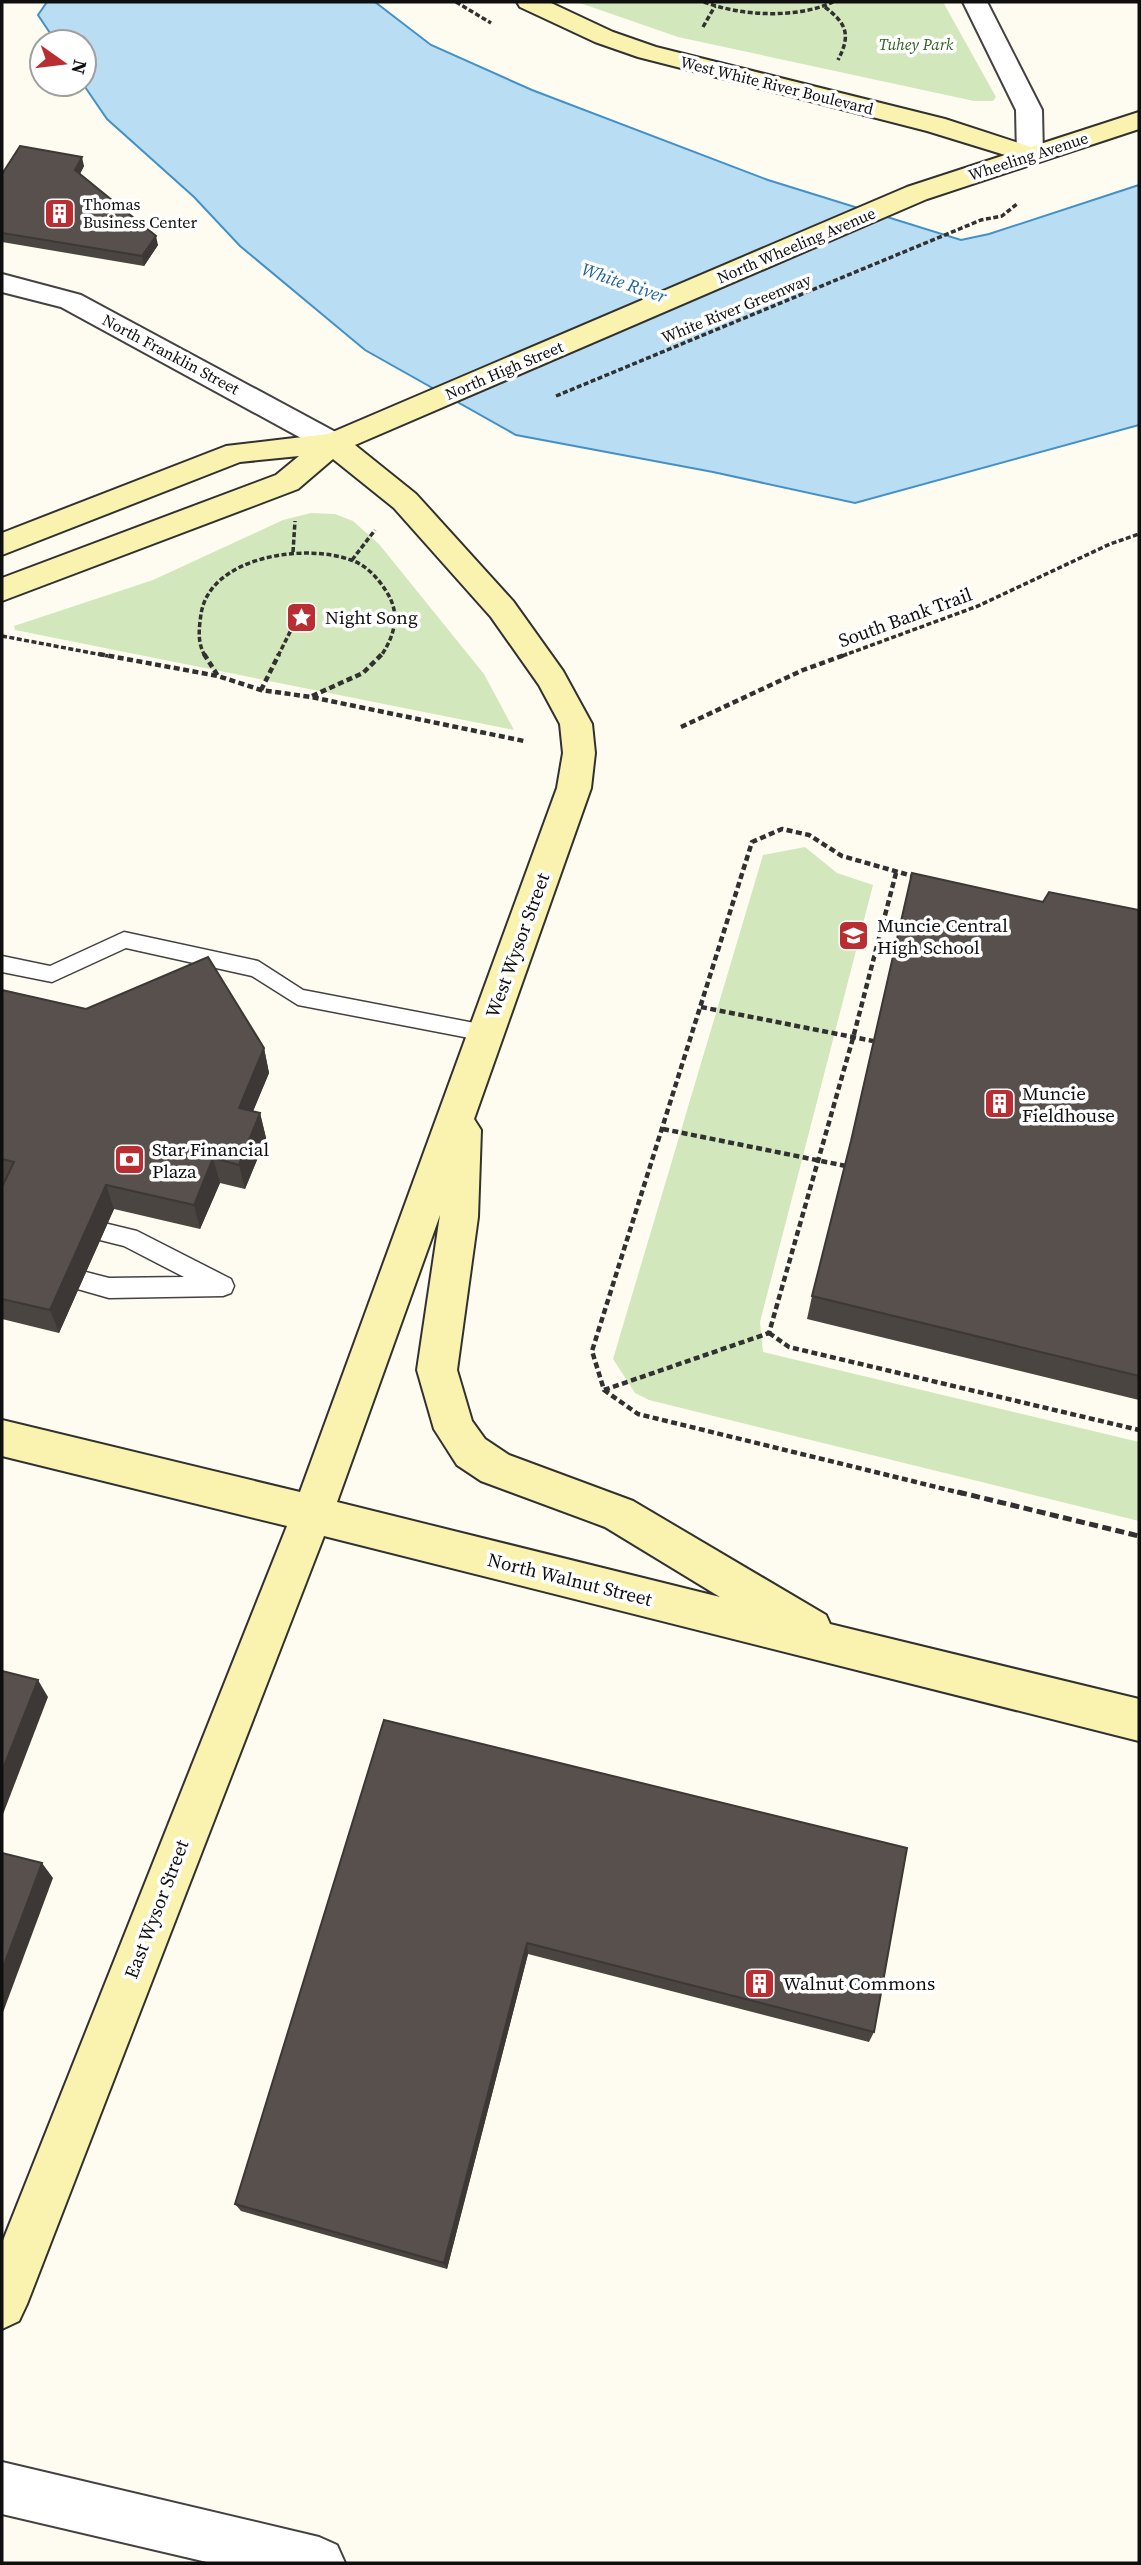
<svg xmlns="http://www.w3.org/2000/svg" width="1141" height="2565" font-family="'Source Serif 4',serif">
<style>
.green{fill:#d2e7bc}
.water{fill:#b9ddf3;stroke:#4391c6;stroke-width:2}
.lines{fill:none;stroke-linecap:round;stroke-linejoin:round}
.lane-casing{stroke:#424242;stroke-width:3}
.street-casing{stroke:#424242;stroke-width:4}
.secondary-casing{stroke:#313131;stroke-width:4}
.path-far2{stroke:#313131;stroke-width:3.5;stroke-dasharray:5 2.5;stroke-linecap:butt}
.path-far1{stroke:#313131;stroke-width:4.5;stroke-dasharray:6 3.5;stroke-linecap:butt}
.path{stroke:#313131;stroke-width:5;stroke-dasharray:9 4.5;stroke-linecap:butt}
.lane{fill:#fff;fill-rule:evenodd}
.street{fill:#fff;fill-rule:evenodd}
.secondary{fill:#faf3b0;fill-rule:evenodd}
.wall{fill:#4b4541}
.shaded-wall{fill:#3d3835}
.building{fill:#57504c;stroke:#3d3835;stroke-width:2}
.labels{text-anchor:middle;stroke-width:7;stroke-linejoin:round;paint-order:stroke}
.far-park-label{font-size:16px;font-style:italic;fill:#2f6422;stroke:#fff}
.far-street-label{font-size:16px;fill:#0f0f0f;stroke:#fff}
.far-poi-label{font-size:16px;fill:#0f0f0f;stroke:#fff;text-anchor:start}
.far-water-label{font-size:18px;font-style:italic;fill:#1e639b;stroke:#fff}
.poi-label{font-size:19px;fill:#0f0f0f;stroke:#fff;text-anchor:start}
.street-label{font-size:19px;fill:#0f0f0f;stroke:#fff}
</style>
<rect width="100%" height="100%" fill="#fefcf1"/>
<g class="green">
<polygon points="577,2 943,2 996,97 993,101 974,101 678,37"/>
<polygon points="311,513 335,514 353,521 379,544 484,674 514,730 15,630 14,626 153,580 283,520"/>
<polygon points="805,847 837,873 873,885 760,1322 763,1352 1139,1442 1139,1521 649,1400 635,1393 613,1359 763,855"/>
</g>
<polygon class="water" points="47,2 375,2 431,45 532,90 768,180 961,240 989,234 1139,185 1139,425 855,503 713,472 516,435 365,350 240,246 194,197 107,119 83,84 84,42 56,42 38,15"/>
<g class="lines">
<defs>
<g id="lane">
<polygon points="124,932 258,961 303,990 485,1025 492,1027 496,1033 492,1039 485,1041 298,1005 252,976 126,948 52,982 2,972 2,956 50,966"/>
<polygon points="104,1223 137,1231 231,1279 234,1286 231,1293 223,1296 109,1298 74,1288 71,1281 74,1274 82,1271 109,1278 184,1277 124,1246 96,1239 93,1232 96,1225"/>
</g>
<g id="street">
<polygon points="963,2 987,2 1042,110 1043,155 1039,161 1030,163 1021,161 1017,155 1016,110"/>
<polygon points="2,274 81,295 343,436 348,443 343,450 333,453 323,450 61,307 2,292"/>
<polygon points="2,2462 319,2537 337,2545 345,2563 211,2563 2,2514"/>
</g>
<path id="secondary" d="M 517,2 L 549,2 L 613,32 L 656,47 L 945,119 L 1031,147 L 1139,112 L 1139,129 L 927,199 L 355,445 L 416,494 L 513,601 L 563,671 L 592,724 L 595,753 L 591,788 L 474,1119 L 481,1130 L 478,1217 L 457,1370 L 472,1421 L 485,1439 L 509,1455 L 633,1501 L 826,1615 L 830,1624 L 1139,1699 L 1139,1741 L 324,1536 L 27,2304 L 19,2321 L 2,2329 L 2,2243 L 287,1526 L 2,1456 L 2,1420 L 300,1492 L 557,788 L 563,753 L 560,724 L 539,685 L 491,617 L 394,508 L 333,459 L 298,489 L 2,601 L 2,578 L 276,475 L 299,456 L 240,462 L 2,555 L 2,533 L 226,446 L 328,434 L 907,187 L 1005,155 L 927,131 L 638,57 L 595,42 L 520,7 ZM 440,1215 L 417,1370 L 434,1429 L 457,1465 L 481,1481 L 605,1527 L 720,1597 L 337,1502 Z"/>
</defs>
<use href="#lane" class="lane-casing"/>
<use href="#street" class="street-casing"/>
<use href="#secondary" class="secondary-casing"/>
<g class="path-far2">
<polyline points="456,2 491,23"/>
<path d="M 704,2 C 741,16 797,19 833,2"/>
<path d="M 825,7 C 847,24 851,35 838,60"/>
<polyline points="703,27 715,6"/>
<polyline points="556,396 981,220 1002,216 1017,204"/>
<polyline points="293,552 295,521"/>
<polyline points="352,560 375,530"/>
<polyline points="2,636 108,656"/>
<path d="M 205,656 C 197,642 199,629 201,614 C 210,556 305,543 351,560 C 366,565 378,578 386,591 C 401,613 395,635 381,656"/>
<polyline points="278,656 293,626"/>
<polyline points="842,656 978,606 1110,544 1139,534"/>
</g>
<g class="path-far1">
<polyline points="99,654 218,676 261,690 311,697 524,741"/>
<polyline points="204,654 218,676"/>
<polyline points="261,690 279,654"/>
<polyline points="312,696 363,673 382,654"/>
<polyline points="681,727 803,670 847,654"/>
<polyline points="916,877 842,856 809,835 782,829 752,842 592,1351 604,1390 638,1414 965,1494"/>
<polyline points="701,1007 873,1041"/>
<polyline points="663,1129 846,1166"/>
<polyline points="769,1333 789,1347 1139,1430"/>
<polyline points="604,1390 769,1333 853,1038 896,873"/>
</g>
<polyline class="path" points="958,1492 1139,1536"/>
<use href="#lane" class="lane"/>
<use href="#street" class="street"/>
<use href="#secondary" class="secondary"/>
</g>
<g class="wall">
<polygon points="84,166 80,174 158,245 144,266 2,242 2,174"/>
<polygon points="1043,902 1139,910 1139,1400 807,1319 812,1296"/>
<polygon points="2,990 264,1048 269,1073 253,1111 260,1113 266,1138 245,1189 220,1183 200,1229 114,1209 59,1333 2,1319 2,1187 4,1182 2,1181"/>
<polygon points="384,1720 874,2032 869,2042 528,1954 447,2269 241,2211 235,2204"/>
</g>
<g class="shaded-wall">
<polygon points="82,157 84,166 77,179 75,170"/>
<polygon points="156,236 158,245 144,266 142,256"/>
<polygon points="264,1048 269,1073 244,1133 239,1108"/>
<polygon points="260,1113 266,1138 245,1189 239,1165"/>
<polygon points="213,1158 220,1183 200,1229 194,1205"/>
<polygon points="106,1185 114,1209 59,1333 50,1310"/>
<polygon points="38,1680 48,1697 2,1817 2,1771"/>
<polygon points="42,1863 53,1878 2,2015 2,1970"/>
<polygon points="527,1943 528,1954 447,2269 444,2263"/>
</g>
<g class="building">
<polygon points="20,146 82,157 75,170 156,236 142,256 2,233 2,174"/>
<polygon points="912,873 1043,902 1049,892 1139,910 1139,1376 812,1296 851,1141"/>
<polygon points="208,957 264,1048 239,1108 260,1113 239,1165 213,1158 194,1205 106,1185 50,1310 2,1299 2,1187 14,1162 2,1159 2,990 86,1009"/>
<polygon points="2,1671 38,1680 2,1771"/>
<polygon points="384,1720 907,1848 874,2032 527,1943 444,2263 235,2204"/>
<polygon points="2,1853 42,1863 2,1970"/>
</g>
<defs>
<symbol id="building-square" viewBox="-11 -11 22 22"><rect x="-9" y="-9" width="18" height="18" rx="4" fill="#b82e33" stroke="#fff"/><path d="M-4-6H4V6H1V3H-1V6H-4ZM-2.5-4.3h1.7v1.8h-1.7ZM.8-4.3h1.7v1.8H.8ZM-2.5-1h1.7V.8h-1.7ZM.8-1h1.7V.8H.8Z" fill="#fff"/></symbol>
<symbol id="sight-square" viewBox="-11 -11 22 22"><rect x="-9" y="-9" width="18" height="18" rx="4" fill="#b82e33" stroke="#fff"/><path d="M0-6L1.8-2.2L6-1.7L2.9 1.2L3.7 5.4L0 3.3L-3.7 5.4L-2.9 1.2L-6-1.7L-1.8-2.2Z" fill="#fff"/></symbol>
<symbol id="school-square" viewBox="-11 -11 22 22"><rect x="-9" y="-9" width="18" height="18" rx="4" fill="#b82e33" stroke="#fff"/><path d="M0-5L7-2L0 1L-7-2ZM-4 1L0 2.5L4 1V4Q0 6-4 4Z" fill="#fff"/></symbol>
<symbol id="bank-square" viewBox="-11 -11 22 22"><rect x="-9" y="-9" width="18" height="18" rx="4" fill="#b82e33" stroke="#fff"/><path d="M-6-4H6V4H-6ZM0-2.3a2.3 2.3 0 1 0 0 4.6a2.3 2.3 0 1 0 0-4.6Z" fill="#fff"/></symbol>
</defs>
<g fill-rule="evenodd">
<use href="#building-square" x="42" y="196" width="35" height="35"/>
<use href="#sight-square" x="284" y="600" width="35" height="35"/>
<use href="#school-square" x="836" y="918" width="35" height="35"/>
<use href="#building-square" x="982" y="1086" width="35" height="35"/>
<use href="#bank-square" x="112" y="1142" width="35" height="35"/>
<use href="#building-square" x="742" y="1966" width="35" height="35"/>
</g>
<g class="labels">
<g class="far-park-label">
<text x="916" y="50">Tuhey Park</text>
</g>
<g class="far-street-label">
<text transform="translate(777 85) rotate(14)" y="6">West White River Boulevard</text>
<text transform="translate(1028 156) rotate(-18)" y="6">Wheeling Avenue</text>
<text transform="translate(796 245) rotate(-23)" y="6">North Wheeling Avenue</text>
<text transform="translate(736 308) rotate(-22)" y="6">White River Greenway</text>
<text transform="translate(171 354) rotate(28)" y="6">North Franklin Street</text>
<text transform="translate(504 370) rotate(-23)" y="6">North High Street</text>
</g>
<g class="far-poi-label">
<text x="83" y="210">Thomas<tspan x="83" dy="18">Business Center</tspan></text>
</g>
<g class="far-water-label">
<text transform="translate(624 283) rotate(19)" y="6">White River</text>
</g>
<g class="poi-label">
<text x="325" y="624">Night Song</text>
<text x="877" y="932">Muncie Central<tspan x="877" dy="22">High School</tspan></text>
<text x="1022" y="1100">Muncie<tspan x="1022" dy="22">Fieldhouse</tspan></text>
<text x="152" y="1156">Star Financial<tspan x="152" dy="22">Plaza</tspan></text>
<text x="783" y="1990">Walnut Commons</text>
</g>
<g class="street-label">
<text transform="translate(905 617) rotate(-20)" y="7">South Bank Trail</text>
<text transform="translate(517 945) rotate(-70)" y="7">West Wysor Street</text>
<text transform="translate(570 1579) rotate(14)" y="7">North Walnut Street</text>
<text transform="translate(156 1909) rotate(-69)" y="7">East Wysor Street</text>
</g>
</g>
<rect width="1141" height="2565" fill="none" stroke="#0f0f0f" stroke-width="7"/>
<g transform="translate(63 63) rotate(104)"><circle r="33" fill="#ffffff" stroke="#9f9f9f" stroke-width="2"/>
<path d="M0-5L12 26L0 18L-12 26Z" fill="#b82e33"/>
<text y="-10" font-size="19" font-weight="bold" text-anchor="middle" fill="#0f0f0f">N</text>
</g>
</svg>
